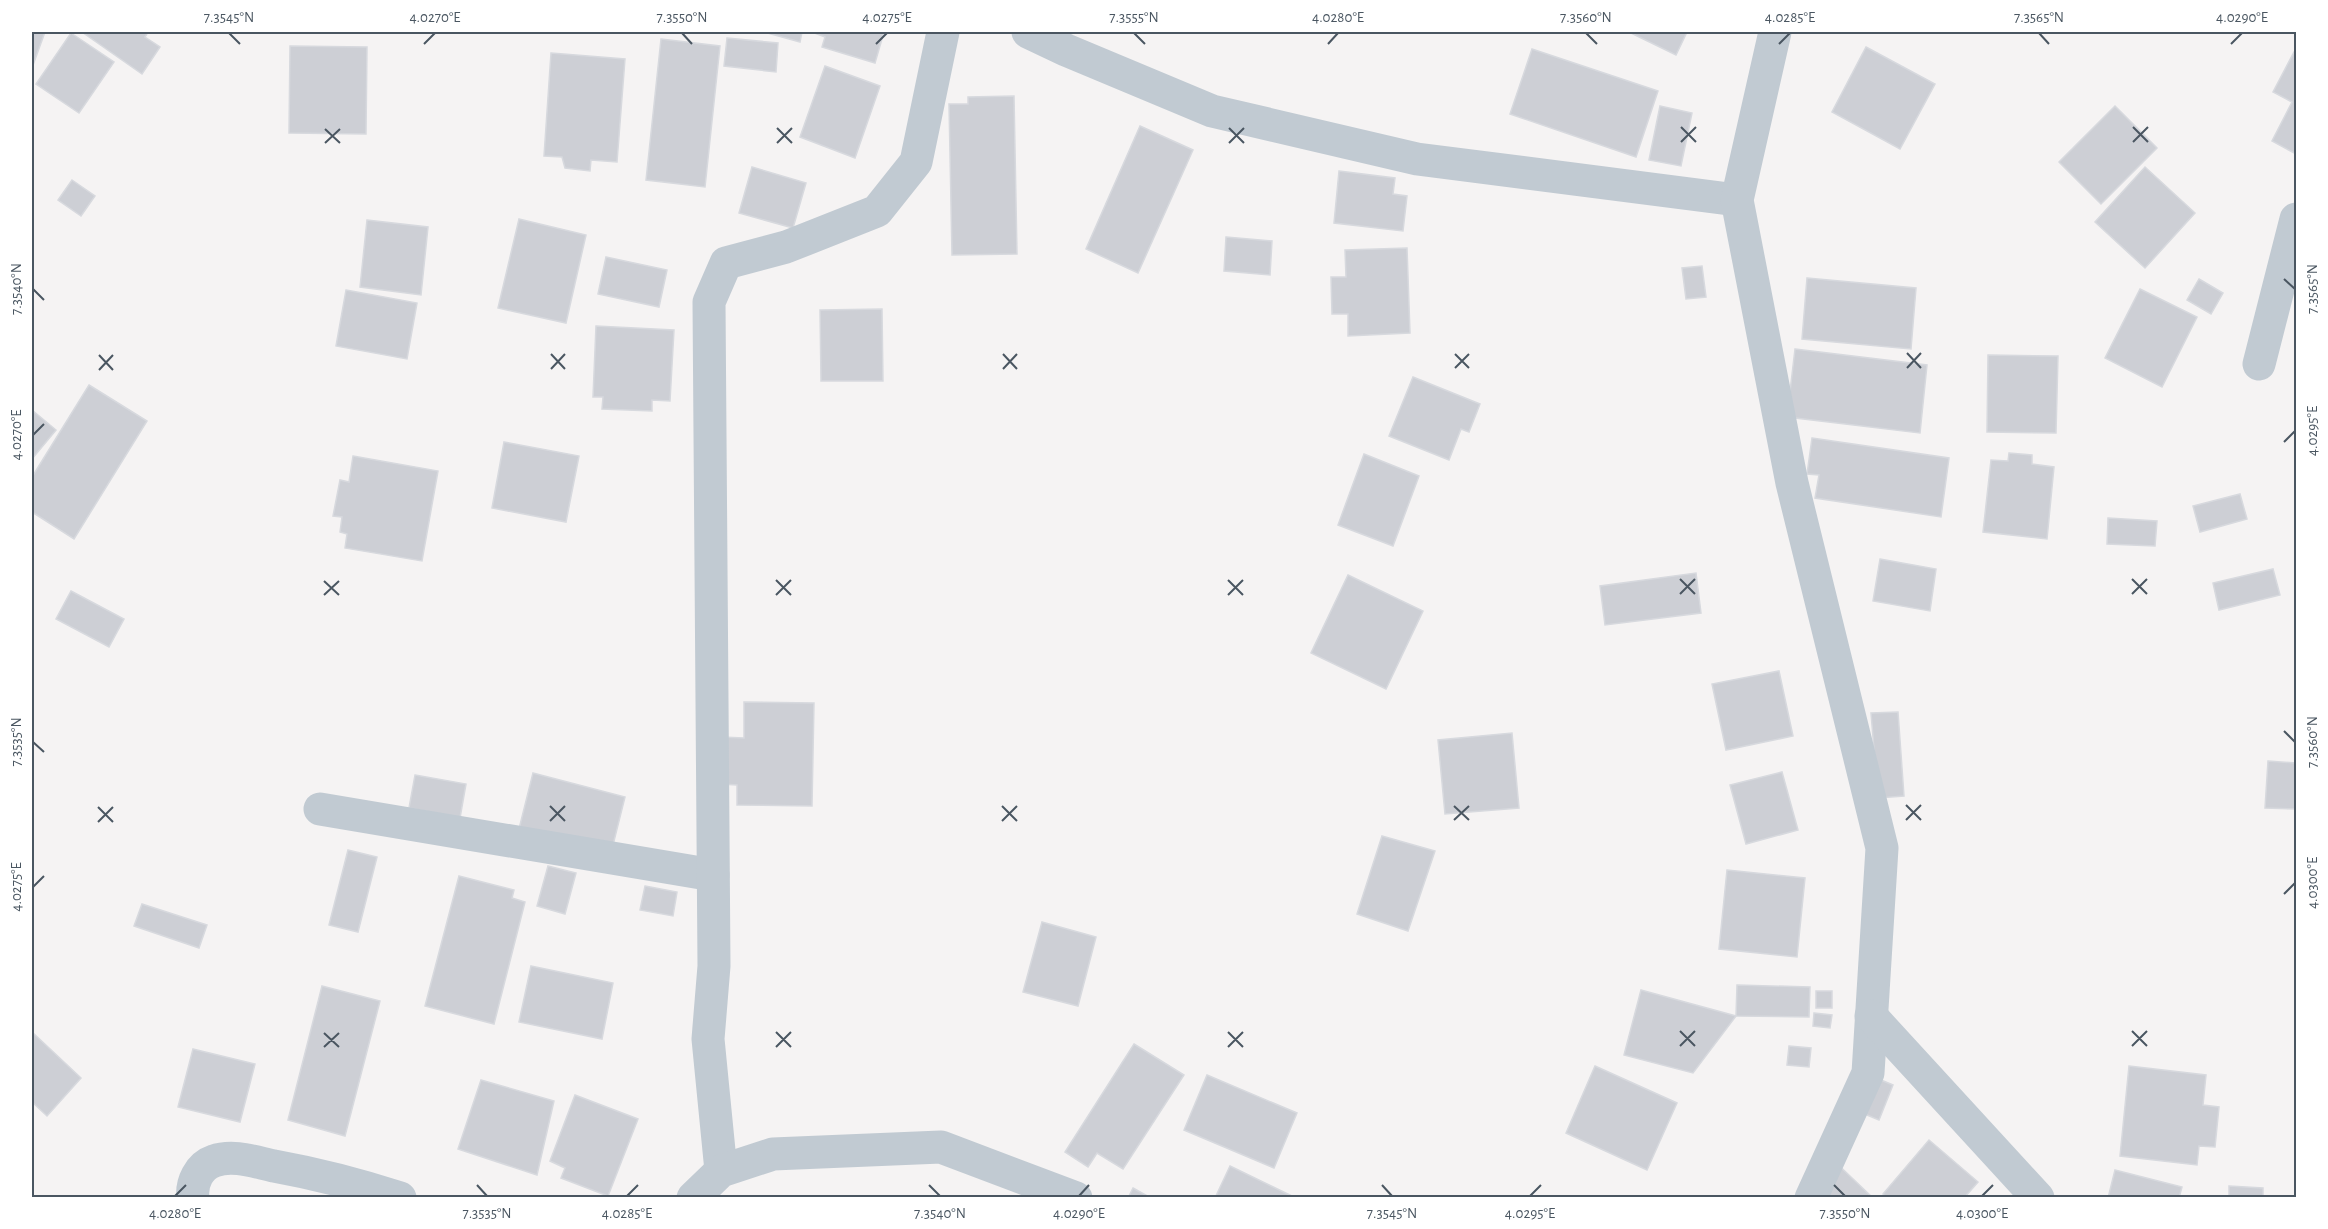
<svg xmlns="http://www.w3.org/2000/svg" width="2328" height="1229" font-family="'Alegreya Sans',sans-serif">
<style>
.building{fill:#cdcfd5;stroke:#d7d9de;stroke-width:1.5}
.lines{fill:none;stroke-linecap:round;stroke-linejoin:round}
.street{stroke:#c1cad2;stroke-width:33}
.ticks{fill:none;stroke:#4a5661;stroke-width:2}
.neatline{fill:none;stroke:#4a5661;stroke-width:2}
.ticks-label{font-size:15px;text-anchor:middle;fill:#4a5661}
</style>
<rect width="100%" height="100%" fill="#f5f3f3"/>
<g class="building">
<polygon points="32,32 45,32 32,68"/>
<polygon points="82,32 148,32 145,37 160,47 142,74"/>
<polygon points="764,32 802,32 800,42"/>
<polygon points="812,32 884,32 875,63 822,47 825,37"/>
<polygon points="1629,32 1687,32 1676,55"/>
<polygon points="71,33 114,62 79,113 36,84"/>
<polygon points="727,38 778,43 776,72 724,66"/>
<polygon points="661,39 720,46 705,187 646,180"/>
<polygon points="290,46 367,47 366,134 289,133"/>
<polygon points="1866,47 1935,84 1900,149 1832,112"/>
<polygon points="1532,49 1658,91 1636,157 1510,114"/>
<polygon points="2294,52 2296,53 2296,154 2272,141 2292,102 2273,92"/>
<polygon points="551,53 625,59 617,162 591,160 590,171 565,168 562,157 544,156"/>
<polygon points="825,66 880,86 855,158 800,137"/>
<polygon points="1014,96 1017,254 952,255 949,104 968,104 968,97"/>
<polygon points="1660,106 1692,113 1681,166 1649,160"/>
<polygon points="2115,106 2157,148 2101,204 2059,162"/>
<polygon points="1140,126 1193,150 1138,273 1086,249"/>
<polygon points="752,167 806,183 793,228 739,213"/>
<polygon points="2145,167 2195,213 2145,268 2095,222"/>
<polygon points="1339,171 1395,178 1393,194 1407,196 1403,231 1334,223"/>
<polygon points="72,180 95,196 81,216 58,200"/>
<polygon points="519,219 586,235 566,323 498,308"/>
<polygon points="367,220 428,227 421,295 360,287"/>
<polygon points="1226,237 1272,241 1270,275 1224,271"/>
<polygon points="1407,248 1410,333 1348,336 1348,314 1332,314 1331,277 1346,277 1345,250"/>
<polygon points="606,257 667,270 659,307 598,294"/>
<polygon points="1702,266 1706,297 1686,299 1682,268"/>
<polygon points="1807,278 1916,288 1911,349 1802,339"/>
<polygon points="2199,279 2223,293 2211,314 2187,300"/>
<polygon points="2140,289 2197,317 2162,387 2105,358"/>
<polygon points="346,290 417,303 407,359 336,346"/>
<polygon points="882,309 883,381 821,381 820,310"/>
<polygon points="596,326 674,330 670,401 652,400 652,411 602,409 603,397 593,397"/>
<polygon points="1795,349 1927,365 1920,433 1787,417"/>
<polygon points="1988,355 2058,356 2056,433 1987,432"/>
<polygon points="1413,377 1480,404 1469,432 1461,429 1449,460 1389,436"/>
<polygon points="89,385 147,421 74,539 32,512 32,477"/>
<polygon points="32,410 56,430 32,459"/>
<polygon points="1812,438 1949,458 1941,517 1815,498 1819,475 1807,474"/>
<polygon points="504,442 579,456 566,522 492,508"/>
<polygon points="2009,453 2032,455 2032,464 2054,467 2047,539 1983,532 1991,460 2008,461"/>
<polygon points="1364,454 1419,476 1393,546 1338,525"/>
<polygon points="353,456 438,471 422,561 345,548 347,534 340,532 342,517 333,516 340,480 349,482"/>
<polygon points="2240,494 2247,519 2200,532 2193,506"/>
<polygon points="2108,518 2157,521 2155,546 2107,544"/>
<polygon points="1880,559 1936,569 1930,611 1873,601"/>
<polygon points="2273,569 2280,595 2219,610 2213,583"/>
<polygon points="1696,573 1701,613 1605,625 1600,586"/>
<polygon points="1348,575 1423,611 1386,689 1311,653"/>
<polygon points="71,591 124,619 109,647 56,619"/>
<polygon points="1779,671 1793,736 1726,750 1712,684"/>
<polygon points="744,702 814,703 812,806 737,805 737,785 721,784 722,737 744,738"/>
<polygon points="1898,712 1904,796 1878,798 1871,713"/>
<polygon points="1512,733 1519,808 1445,814 1438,740"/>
<polygon points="2268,761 2296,763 2296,809 2265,808"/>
<polygon points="1782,772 1798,830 1746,844 1730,785"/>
<polygon points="533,773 625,797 611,853 519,829"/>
<polygon points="415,775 466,784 460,818 409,808"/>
<polygon points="1382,836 1435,851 1408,931 1357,914"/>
<polygon points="348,850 377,857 358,932 329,925"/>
<polygon points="548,866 576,873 565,914 537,906"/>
<polygon points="1727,870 1805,878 1797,957 1719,949"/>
<polygon points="459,876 514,890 512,898 525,902 494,1024 425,1006"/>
<polygon points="645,886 677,892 673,916 640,910"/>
<polygon points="142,904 207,925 199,948 134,926"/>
<polygon points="1042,922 1096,937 1078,1006 1023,992"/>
<polygon points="531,966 613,983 602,1039 519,1022"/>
<polygon points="1737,985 1810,987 1809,1017 1736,1016"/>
<polygon points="322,986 380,1001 345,1136 288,1120"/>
<polygon points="1641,990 1736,1016 1693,1073 1624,1055"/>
<rect x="1816" y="991" width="16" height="17"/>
<polygon points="1814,1013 1832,1015 1830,1028 1813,1026"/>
<polygon points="32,1032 81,1078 47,1116 32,1102"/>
<polygon points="1134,1044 1184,1075 1123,1169 1097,1153 1088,1167 1065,1152"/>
<polygon points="1789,1046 1811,1048 1809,1067 1787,1065"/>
<polygon points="193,1049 255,1064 240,1122 178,1107"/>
<polygon points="1595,1066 1677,1103 1647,1170 1566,1133"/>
<polygon points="2129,1066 2206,1075 2203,1105 2219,1107 2215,1147 2199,1146 2197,1165 2120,1156"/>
<polygon points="1207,1075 1297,1113 1274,1168 1184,1130"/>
<polygon points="1869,1075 1893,1085 1879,1120 1855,1110"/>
<polygon points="481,1080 554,1101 537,1175 458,1149"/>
<polygon points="575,1095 638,1119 608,1196 561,1178 565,1168 550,1161"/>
<polygon points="1929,1140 1978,1182 1964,1198 1886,1198 1883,1194"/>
<polygon points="1830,1157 1873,1198 1811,1198"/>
<polygon points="1230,1166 1296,1198 1215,1198"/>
<polygon points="2115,1170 2182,1187 2179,1198 2108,1198"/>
<polygon points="2229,1186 2263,1188 2263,1198 2229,1198"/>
<polygon points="1133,1188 1151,1198 1128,1198"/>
</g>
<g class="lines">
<g class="street">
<polyline points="1028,32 1066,50 1212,111 1417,159 1737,200"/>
<polyline points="1775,32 1737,200 1792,483 1882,848 1868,1073 1811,1198"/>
<polyline points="2259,364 2296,219"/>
<polyline points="320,809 713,875"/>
<polyline points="1871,1016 2038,1198"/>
<polyline points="721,1171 708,1039 714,966 709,302 726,263 786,247 877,211 916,162 943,32"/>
<path d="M 193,1198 C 191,1183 199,1166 214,1161 C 233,1154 255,1162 274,1166 C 318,1174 357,1184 400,1198"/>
<polyline points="693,1198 721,1171 773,1154 941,1147 1076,1198"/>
</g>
</g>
<path class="ticks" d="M 229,33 L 240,44M 682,33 L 692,44M 1134,33 L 1145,44M 1586,33 L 1597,44M 2039,33 L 2049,44M 424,44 L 435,33M 876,44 L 887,33M 1328,44 L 1338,33M 1779,44 L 1790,33M 2231,44 L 2242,33M 1681,127 L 1696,142M 2133,127 L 2148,142M 777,128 L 792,143M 1229,128 L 1244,143M 325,129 L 340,143M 1681,142 L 1696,127M 2133,142 L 2148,127M 325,143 L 340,129M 777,143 L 792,128M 1229,143 L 1244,128M 2284,279 L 2295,289M 33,289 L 44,300M 1907,353 L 1921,368M 551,354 L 565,369M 1003,354 L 1017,369M 1455,354 L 1469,368M 99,355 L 113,370M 1455,368 L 1469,354M 1907,368 L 1921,353M 551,369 L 565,354M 1003,369 L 1017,354M 99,370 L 113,355M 33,435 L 44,424M 2284,442 L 2295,431M 1680,579 L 1695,594M 2132,579 L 2147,594M 776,580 L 791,595M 1228,580 L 1243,595M 324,581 L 339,595M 1680,594 L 1695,579M 2132,594 L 2147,579M 324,595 L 339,581M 776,595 L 791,580M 1228,595 L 1243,580M 2284,731 L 2295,742M 33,742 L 44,752M 1906,805 L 1921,820M 550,806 L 565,821M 1002,806 L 1017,821M 1454,806 L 1469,820M 98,807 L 113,822M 1454,820 L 1469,806M 1906,820 L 1921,805M 550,821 L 565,806M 1002,821 L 1017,806M 98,822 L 113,807M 33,887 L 44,876M 2284,894 L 2295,883M 1680,1031 L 1695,1046M 2132,1031 L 2147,1046M 776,1032 L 791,1047M 1228,1032 L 1243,1047M 324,1033 L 339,1047M 1680,1046 L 1695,1031M 2132,1046 L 2147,1031M 324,1047 L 339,1033M 776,1047 L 791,1032M 1228,1047 L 1243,1032M 477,1185 L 487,1196M 929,1185 L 940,1196M 1382,1185 L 1392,1196M 1834,1185 L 1845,1196M 175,1196 L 186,1185M 627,1196 L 638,1185M 1079,1196 L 1089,1185M 1530,1196 L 1541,1185M 1982,1196 L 1993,1185"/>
<rect width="2328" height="1229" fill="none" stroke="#ffffff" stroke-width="66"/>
<rect x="33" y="33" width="2262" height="1163" class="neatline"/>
<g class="ticks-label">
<text x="229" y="22">7.3545°N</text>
<text x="435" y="22">4.0270°E</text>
<text x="682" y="22">7.3550°N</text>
<text x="887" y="22">4.0275°E</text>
<text x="1134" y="22">7.3555°N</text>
<text x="1338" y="22">4.0280°E</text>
<text x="1586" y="22">7.3560°N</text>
<text x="1790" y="22">4.0285°E</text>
<text x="2039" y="22">7.3565°N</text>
<text x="2242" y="22">4.0290°E</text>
<text transform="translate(16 289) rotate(-90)" y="5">7.3540°N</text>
<text transform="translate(2312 289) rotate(-90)" y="5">7.3565°N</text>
<text transform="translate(2312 431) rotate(-90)" y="5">4.0295°E</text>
<text transform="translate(16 435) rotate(-90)" y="5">4.0270°E</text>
<text transform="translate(16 742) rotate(-90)" y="5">7.3535°N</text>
<text transform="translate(2312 742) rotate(-90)" y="5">7.3560°N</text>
<text transform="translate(2312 883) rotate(-90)" y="5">4.0300°E</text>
<text transform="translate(16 887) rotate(-90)" y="5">4.0275°E</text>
<text x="175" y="1218">4.0280°E</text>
<text x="487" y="1218">7.3535°N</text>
<text x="627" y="1218">4.0285°E</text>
<text x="940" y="1218">7.3540°N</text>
<text x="1079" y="1218">4.0290°E</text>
<text x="1392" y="1218">7.3545°N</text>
<text x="1530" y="1218">4.0295°E</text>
<text x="1845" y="1218">7.3550°N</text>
<text x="1982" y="1218">4.0300°E</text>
</g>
</svg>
